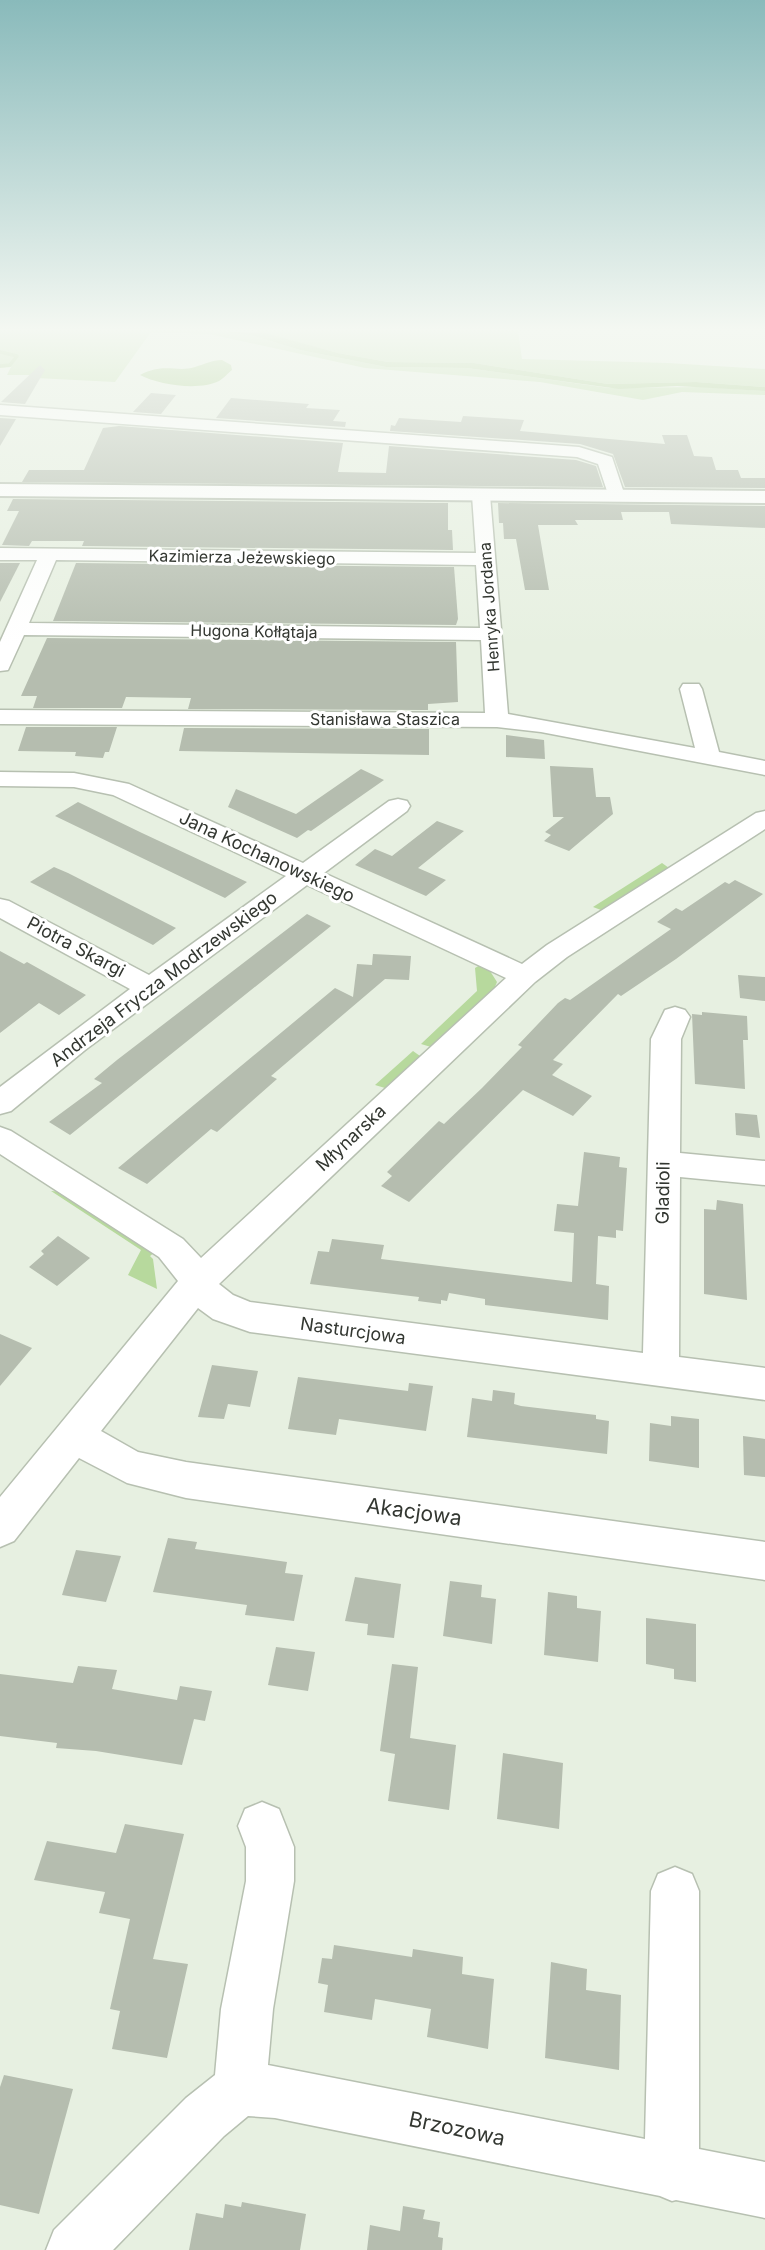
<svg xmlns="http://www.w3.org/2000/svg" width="765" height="2250" font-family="Inter,sans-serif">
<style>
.green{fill:#b7d99d}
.water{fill:#9ac477}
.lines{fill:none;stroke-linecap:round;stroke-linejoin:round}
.stream{stroke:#9ac477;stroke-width:3.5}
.building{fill:#b5bdaf}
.minor-casing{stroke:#b7c0b1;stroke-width:3}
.tertiary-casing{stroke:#b7c0b1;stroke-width:4}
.minor{fill:#fff;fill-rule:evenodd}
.tertiary{fill:#fff;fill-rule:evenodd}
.labels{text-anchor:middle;stroke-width:6;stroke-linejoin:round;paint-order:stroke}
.far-street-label{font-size:16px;fill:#333731;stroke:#fff}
.street-label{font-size:18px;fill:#333731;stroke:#fff}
.near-street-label{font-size:21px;fill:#333731;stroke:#fff}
</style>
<rect width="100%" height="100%" fill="#e7f0e1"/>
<g class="green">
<polygon points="0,331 216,331 254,336 300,350 386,367 467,368 609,388 704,387 765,391 765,395 682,392 643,400 540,382 365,368 209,334 151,332 115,382 36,378 36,375 7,375 11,367 0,368"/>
<polygon points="254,331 518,331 522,359 668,363 765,369 765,387 696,382 608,384 474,363 388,362 338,353"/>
<polygon points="662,863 669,868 601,910 593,907"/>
<polygon points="480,965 490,971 497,982 494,989 431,1047 421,1044 477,991 475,968"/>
<polygon points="413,1051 420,1056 385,1088 375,1085"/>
<polygon points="51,1191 63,1192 156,1251 150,1256 153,1259 157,1289 128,1275 141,1250"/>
</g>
<g class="water">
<polygon points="216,331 265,333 338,353 388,362 474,363 608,384 696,382 765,387 765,391 677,386 619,389 467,368 386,367 300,350 254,336"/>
<path d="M 222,360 L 231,365 L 232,370 C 228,373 223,379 219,381 C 199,391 159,385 140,375 C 165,362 176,373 195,367 C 205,364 212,360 222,360 Z"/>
</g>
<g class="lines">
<polyline class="stream" points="0,352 17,356 10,365 0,366"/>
</g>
<g class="building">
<polygon points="40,365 45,370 25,404 1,402"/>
<polygon points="151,393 176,395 161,414 133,412"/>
<polygon points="231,398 309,404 306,408 340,410 333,421 346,422 345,427 216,418"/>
<polygon points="463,416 524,420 520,431 665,444 662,435 687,435 694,456 712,457 716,470 738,470 741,478 765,478 765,488 625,487 613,454 580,444 390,431 391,425 395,426 399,418 461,422"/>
<polygon points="0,418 16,419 0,446"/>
<polygon points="119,426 343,443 338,472 386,473 389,446 576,460 596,466 603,487 22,482 29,470 84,470 103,428"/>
<polygon points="13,499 448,503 448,530 452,530 453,550 82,546 84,541 32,541 29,546 2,545 19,511 7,511"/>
<polygon points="498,503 765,506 765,528 671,524 669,512 621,512 623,520 575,520 578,525 538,525 549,590 525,590 516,539 504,539 503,523 499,523"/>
<polygon points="0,563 20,563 0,602"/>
<polygon points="76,563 454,567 458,619 456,625 53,621"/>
<polygon points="47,638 456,642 458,702 428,704 428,710 188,709 191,698 126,697 122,708 33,708 37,696 21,696"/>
<polygon points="26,727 117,727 109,752 105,752 103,758 75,756 76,752 18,751"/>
<polygon points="184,728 429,729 429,755 179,751"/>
<polygon points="506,735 544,740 545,759 506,757"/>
<polygon points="550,766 593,768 596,797 610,797 613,814 569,851 544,841 551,835 545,832 564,817 553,817"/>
<polygon points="361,769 384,780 311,831 308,830 297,838 228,807 236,789 296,814"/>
<polygon points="78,802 142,833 247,882 225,898 55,816"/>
<polygon points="437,821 464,831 418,868 446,880 426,896 355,865 375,849 392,856"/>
<polygon points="54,867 68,873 176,928 153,945 30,882"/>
<polygon points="735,880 763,894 676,959 621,996 618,994 553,1060 563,1064 552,1075 592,1096 573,1116 523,1090 409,1202 381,1186 392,1176 387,1172 439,1121 444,1124 482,1088 522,1047 518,1045 558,1003 565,998 570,1000 671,929 657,922 676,908 682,911 725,882 729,884"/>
<polygon points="307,914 331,926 70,1135 49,1122 102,1083 94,1079 117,1060"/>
<polygon points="0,951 24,964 27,962 86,995 59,1015 39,1003 0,1033"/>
<polygon points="373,954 411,956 409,980 385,979 271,1076 277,1079 217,1132 211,1129 147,1184 118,1168 335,988 353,997 357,964 372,965"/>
<polygon points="738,975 765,977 765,1001 740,998"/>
<polygon points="702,1012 747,1016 748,1040 743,1040 745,1089 695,1084 692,1014 702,1015"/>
<polygon points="735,1113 757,1115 760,1138 736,1135"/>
<polygon points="584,1152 620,1157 619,1167 627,1168 623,1231 616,1230 616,1238 598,1236 596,1284 609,1286 608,1320 485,1305 485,1299 449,1293 447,1301 441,1300 441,1304 418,1301 419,1297 310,1284 318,1251 329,1252 332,1239 384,1245 381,1259 572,1282 574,1233 554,1231 557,1204 578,1206"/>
<polygon points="717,1200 743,1204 747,1300 704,1294 704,1209 716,1210"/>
<polygon points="58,1236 90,1258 57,1286 29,1267 44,1254 41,1251"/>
<polygon points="0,1334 32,1348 0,1386"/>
<polygon points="212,1365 258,1371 250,1407 228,1404 224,1419 198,1417"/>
<polygon points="298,1377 408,1391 409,1383 433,1386 426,1431 339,1419 336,1435 288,1429"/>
<polygon points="493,1390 515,1393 514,1404 521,1406 596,1415 596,1419 609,1421 607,1454 467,1437 472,1398 492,1401"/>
<polygon points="671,1416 699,1419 699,1468 649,1461 650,1423 671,1426"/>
<polygon points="743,1436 765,1439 765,1477 744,1475"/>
<polygon points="168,1538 197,1542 195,1549 287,1562 285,1573 303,1575 294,1621 245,1615 247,1605 153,1592"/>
<polygon points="76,1550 121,1556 106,1602 62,1595"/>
<polygon points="355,1577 401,1584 394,1638 367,1635 368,1624 345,1621"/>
<polygon points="450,1581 482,1585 481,1597 496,1599 492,1644 443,1636"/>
<polygon points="548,1592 577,1596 577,1608 601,1611 598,1662 544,1655"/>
<polygon points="646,1618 696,1624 696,1682 674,1679 674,1669 646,1664"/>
<polygon points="276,1647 315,1652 308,1691 268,1685"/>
<polygon points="392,1664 418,1667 410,1738 456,1745 449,1810 388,1801 395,1754 380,1751"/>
<polygon points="78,1666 117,1670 112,1689 177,1700 180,1686 212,1691 205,1721 194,1719 182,1765 96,1751 56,1748 57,1743 0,1736 0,1674 73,1683"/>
<polygon points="503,1753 563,1763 559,1829 497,1819"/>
<polygon points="125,1824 184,1834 153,1959 188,1964 167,2058 112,2049 120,2011 110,2009 130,1919 99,1913 105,1892 34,1880 47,1841 116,1853"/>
<polygon points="334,1945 412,1957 413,1949 463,1957 462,1974 494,1979 488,2049 427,2037 431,2009 375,1999 372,2020 324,2012 328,1985 318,1983 322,1958 332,1959"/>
<polygon points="551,1962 587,1969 586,1990 621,1995 619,2070 545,2058"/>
<polygon points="4,2075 73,2089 39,2214 0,2205 0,2087"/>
<polygon points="242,2202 306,2214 300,2250 189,2250 196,2213 223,2218 225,2204 241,2207"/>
<polygon points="403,2206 425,2210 423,2219 440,2222 438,2237 443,2238 442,2250 367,2250 370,2225 400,2231"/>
</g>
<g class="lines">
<defs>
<g id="minor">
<polygon points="0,405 579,447 612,457 625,496 622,500 610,500 598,464 577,457 0,415"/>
<path d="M 481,490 L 490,495 L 508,714 L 695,748 L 680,689 L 683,684 L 699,684 L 702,689 L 719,752 L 765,761 L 765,775 L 541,732 L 497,727 L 0,724 L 0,710 L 485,713 L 481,640 L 24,635 L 8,670 L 0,671 L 0,642 L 37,560 L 0,560 L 0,548 L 476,553 L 472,495 ZM 56,560 L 476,565 L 480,628 L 29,623 Z"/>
<polygon points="0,772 74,773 129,784 303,863 389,801 398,799 407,801 410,806 407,811 324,873 522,964 547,945 756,813 765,811 765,829 567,957 535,982 219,1284 233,1295 250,1302 643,1353 651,1039 665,1010 675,1007 685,1010 690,1017 681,1039 680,1153 765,1161 765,1185 680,1177 679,1357 765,1368 765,1400 250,1332 213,1319 198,1308 101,1431 138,1452 186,1462 765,1542 765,1580 186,1498 127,1483 79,1458 14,1541 0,1547 0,1497 178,1281 159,1257 0,1154 0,1127 11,1131 183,1239 201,1258 506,978 307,885 85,1050 11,1111 0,1114 0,1087 130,989 0,918 0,899 9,901 149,975 286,876 113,795 74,787 0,786"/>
<polygon points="262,1802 279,1809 294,1847 294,1881 273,2009 268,2065 645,2139 651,1891 658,1874 675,1867 692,1874 699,1891 699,2149 765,2162 765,2218 676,2200 672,2201 660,2196 275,2118 248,2116 224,2136 113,2250 46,2250 54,2230 186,2098 215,2075 221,2009 246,1881 246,1847 238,1826 245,1809"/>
</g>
<polygon id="tertiary" points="0,484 765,491 765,503 0,496"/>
</defs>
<use href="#minor" class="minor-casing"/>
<use href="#tertiary" class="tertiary-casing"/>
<use href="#minor" class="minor"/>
<use href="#tertiary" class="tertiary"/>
</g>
<linearGradient id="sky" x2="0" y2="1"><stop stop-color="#89babb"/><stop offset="0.51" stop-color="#f4f8f2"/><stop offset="1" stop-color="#f4f8f2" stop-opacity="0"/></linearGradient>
<rect width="765" height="646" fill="url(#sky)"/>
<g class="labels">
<g class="far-street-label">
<text transform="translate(242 557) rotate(1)" y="6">Kazimierza Jeżewskiego</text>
<text transform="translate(489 607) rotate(-94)" y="6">Henryka Jordana</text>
<text transform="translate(254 631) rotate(1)" y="6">Hugona Kołłątaja</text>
<text x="385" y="725">Stanisława Staszica</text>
</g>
<g class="street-label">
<text transform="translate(267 857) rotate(25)" y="6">Jana Kochanowskiego</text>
<text transform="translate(76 947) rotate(28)" y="6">Piotra Skargi</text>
<text transform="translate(164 979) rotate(-37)" y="6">Andrzeja Frycza Modrzewskiego</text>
<text transform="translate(351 1138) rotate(-43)" y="6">Młynarska</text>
<text transform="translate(663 1193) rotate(-89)" y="6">Gladioli</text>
<text transform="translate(353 1331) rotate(8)" y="6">Nasturcjowa</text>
</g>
<g class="near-street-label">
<text transform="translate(414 1512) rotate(8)" y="7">Akacjowa</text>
<text transform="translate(457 2129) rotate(12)" y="7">Brzozowa</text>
</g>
</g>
</svg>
